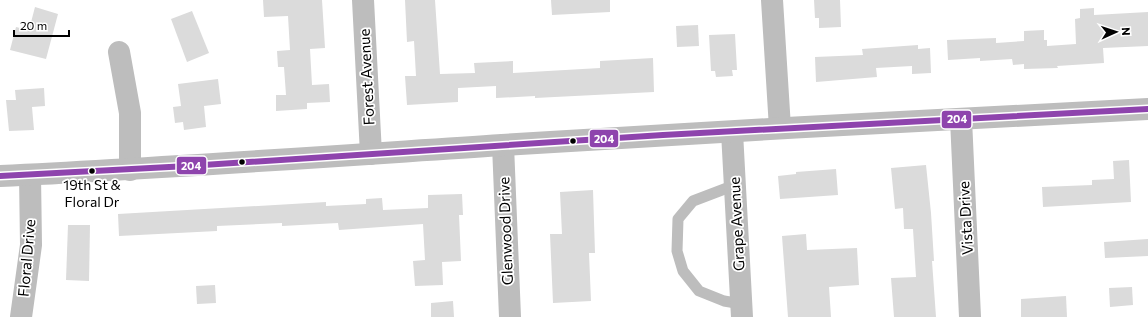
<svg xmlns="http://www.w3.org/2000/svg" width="1148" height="317" font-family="Commissioner,sans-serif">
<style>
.building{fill:#dbdbdb}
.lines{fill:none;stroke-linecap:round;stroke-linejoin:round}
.service{stroke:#bdbdbd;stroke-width:11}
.minor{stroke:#bdbdbd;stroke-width:22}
.tertiary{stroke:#bdbdbd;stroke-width:22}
.bus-1-casing{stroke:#fff;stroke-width:9}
.bus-1{stroke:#8e44ad;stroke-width:6}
.bus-dot{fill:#000;stroke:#fff;stroke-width:1.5}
.labels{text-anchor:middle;stroke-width:3.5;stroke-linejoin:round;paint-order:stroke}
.bus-label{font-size:14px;fill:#000;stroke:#fff}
.street-label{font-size:15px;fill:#000;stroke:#fff}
.line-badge{stroke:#fff;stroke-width:1.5}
.badge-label{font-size:11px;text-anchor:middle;font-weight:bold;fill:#fff}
</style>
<rect width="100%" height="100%" fill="#fff"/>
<g class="building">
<polygon points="263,0 322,0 325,48 310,49 312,85 329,84 330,102 307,103 307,109 276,111 276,95 286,95 284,67 278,67 277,51 290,50 288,16 264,17"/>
<polygon points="405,0 435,0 440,74 475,73 474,63 513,61 513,73 600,68 600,61 653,58 654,92 535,98 535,96 496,98 496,86 458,88 458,102 407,105 405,76 416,76 414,41 407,42"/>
<polygon points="551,0 610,0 610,12 552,15"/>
<polygon points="814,0 840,0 841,27 819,28 819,18 815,18"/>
<polygon points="35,7 58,14 46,59 10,50 16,27 29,30"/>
<polygon points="1094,8 1094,15 1148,12 1148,46 1103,48 1104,63 1057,66 1058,68 1024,69 1024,64 1013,65 1012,59 980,61 980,58 948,60 947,40 996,38 996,43 1024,41 1024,31 1044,30 1044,40 1047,40 1047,46 1076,44 1075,19 1080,18 1080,9"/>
<polygon points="192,11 209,53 187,62 171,19"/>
<polygon points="698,25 699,46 677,47 676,26"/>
<polygon points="735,34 737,70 732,70 733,76 716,77 715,71 711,71 709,35"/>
<polygon points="918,45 918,49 930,48 931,73 912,74 912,66 876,68 877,77 816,82 815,57 863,55 862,49"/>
<polygon points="218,79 221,104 204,106 206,127 184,130 183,122 175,123 173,107 181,106 178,84"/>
<polygon points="44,88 45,106 32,107 34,130 9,131 6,100 16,100 15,90"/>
<polygon points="1129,160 1131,202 1043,207 1042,187 1092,185 1092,180 1114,179 1113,161"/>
<polygon points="926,165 931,213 934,261 932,261 936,317 894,317 891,278 916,277 913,229 904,229 903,208 895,209 891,168"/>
<polygon points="836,169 838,195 780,199 778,176 796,174 796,172"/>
<polygon points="593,190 595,253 589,253 591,301 553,303 550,234 562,234 560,192"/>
<polygon points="462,194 463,215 459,215 461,261 442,262 443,285 415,286 413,261 425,260 423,224 339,230 338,223 282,226 282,223 217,226 217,231 119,236 118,214 326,202 326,206 366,204 366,199 382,198 383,210 428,208 428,195"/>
<polygon points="68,225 90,225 89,281 66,280"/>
<polygon points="806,234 807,250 857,248 859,285 829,287 831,317 788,317 782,236"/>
<polygon points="1148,239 1148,256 1105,258 1104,242"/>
<polygon points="215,285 216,303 197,304 196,286"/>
<polygon points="1132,287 1133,305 1110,307 1109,288"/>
<polygon points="1066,296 1067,317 1021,317 1021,299"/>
<polygon points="453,301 454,317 431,317 431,303"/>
</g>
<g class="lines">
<polyline class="service" points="735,185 693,201 678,219 677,251 683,271 699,291 724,301 742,304"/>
<g class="minor">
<polyline points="363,0 371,154"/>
<polyline points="772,0 780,128"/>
<polyline points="119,52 130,113 130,170"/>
<polyline points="961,119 970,317"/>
<polyline points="732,132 742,317"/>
<polyline points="503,145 510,317"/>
<polyline points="21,317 31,245 30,175"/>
</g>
<path class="tertiary" d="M 0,176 C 167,168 335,156 502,145 C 717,131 933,120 1148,109"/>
<defs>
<polyline id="bus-1" points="0,176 188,166 663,135 1148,109"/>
</defs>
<use href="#bus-1" class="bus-1-casing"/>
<use href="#bus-1" class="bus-1"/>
</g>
<g class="bus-dot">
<circle cx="573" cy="141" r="3.5"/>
<circle cx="242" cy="162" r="3.5"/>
<circle cx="92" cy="171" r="3.5"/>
</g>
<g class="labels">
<g class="bus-label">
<text x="92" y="190">19th St &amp;<tspan x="92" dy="17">Floral Dr</tspan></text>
</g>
<g class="street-label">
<text transform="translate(367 77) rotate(-93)" y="5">Forest Avenue</text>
<text transform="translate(966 218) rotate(-93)" y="5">Vista Drive</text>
<text transform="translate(737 224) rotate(-93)" y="5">Grape Avenue</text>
<text transform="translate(506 231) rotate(-92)" y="5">Glenwood Drive</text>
<text transform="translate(27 258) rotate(-85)" y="5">Floral Drive</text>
</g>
</g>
<g class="line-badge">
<rect x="941" y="110" width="31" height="19" rx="4" fill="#8e44ad"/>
<rect x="589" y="129" width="30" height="19" rx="4" fill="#8e44ad"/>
<rect x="176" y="156" width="31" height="19" rx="4" fill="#8e44ad"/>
</g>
<g class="badge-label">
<text x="957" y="123">204</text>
<text x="604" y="143">204</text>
<text x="191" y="170">204</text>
</g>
<g transform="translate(1116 32) rotate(87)" stroke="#ffffff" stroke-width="3" paint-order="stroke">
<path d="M0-3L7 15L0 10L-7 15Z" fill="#000000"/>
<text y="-6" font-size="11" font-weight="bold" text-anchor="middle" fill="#000000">N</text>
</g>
<path d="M14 30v6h55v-6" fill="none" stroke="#000000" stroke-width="2"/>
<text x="20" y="30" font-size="12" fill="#000000" stroke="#ffffff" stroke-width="3" paint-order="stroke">20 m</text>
</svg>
